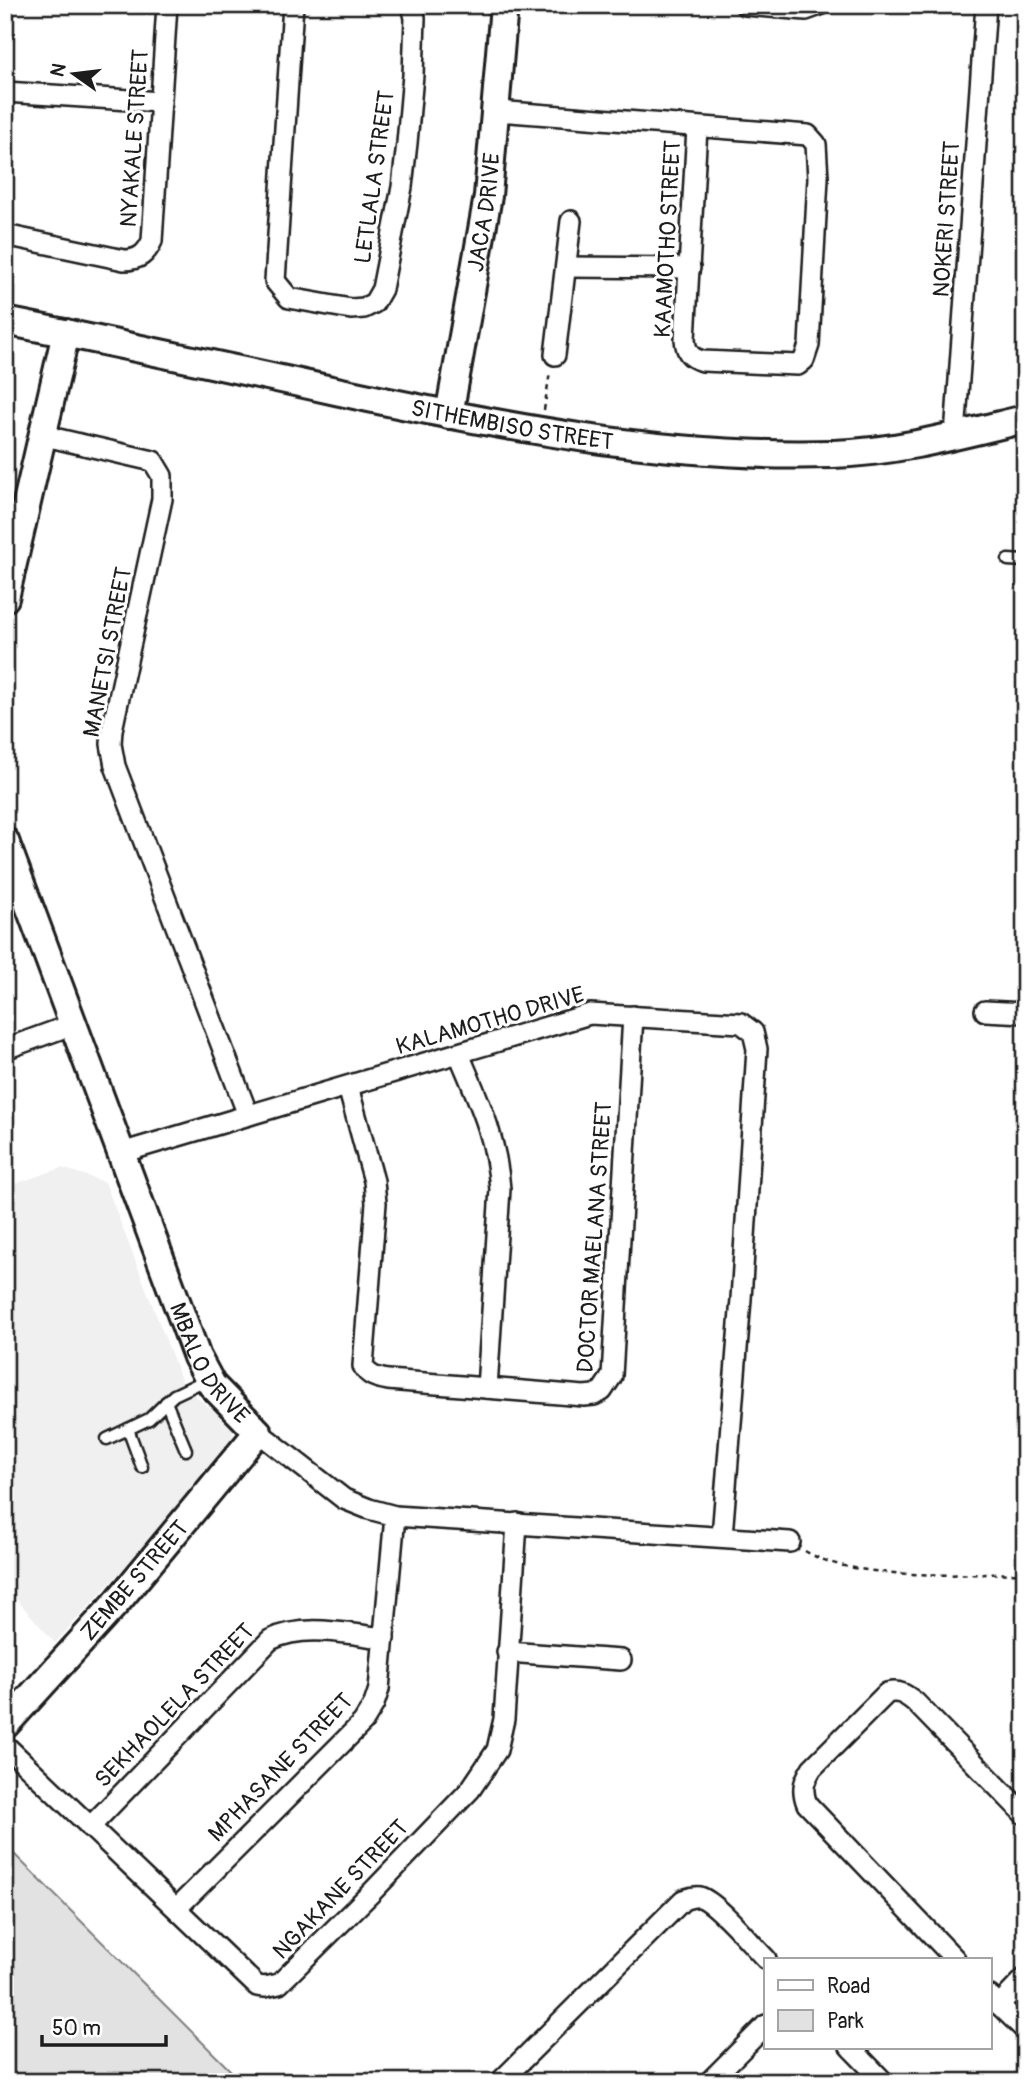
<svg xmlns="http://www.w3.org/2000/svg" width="1030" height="2087" font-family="Pangolin,sans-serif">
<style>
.built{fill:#f0f0f0}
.green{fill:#e2e2e2;stroke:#7f7f7f;stroke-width:2}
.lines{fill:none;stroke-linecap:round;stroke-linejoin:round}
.stream{stroke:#7a7a7a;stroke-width:5}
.lane-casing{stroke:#1c1c1c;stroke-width:15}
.street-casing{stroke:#1c1c1c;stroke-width:24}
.secondary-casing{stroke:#1c1c1c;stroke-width:32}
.path{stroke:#1c1c1c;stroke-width:2.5;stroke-dasharray:5 5;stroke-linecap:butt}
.lane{stroke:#fff;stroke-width:10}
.street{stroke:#fff;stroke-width:19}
.secondary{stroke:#fff;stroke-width:26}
.labels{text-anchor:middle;stroke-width:6;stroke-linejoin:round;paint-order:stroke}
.street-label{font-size:23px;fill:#1c1c1c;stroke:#fff}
</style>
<rect width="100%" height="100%" fill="#fff"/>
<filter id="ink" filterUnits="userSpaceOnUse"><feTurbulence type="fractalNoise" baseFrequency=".0143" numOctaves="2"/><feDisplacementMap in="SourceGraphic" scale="14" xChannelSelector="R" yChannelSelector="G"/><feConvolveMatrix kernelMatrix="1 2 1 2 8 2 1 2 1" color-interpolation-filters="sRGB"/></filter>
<g filter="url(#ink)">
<polygon class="built" points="62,1168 105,1182 184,1387 233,1426 231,1452 55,1643 5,1586 5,1187"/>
<polygon class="green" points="5,1845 242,2082 5,2082"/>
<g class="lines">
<polyline class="stream" points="5,2076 11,2082"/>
<defs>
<g id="lane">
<polyline points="1008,560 1025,561"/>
<polyline points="166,1402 186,1450"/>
<polyline points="128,1429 142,1467"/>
<polyline points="107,1439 149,1419 174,1395 208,1379"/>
</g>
<g id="street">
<polyline points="293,5 275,281 289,298 351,309 364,308 374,303 382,289 402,187 407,143 413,75 415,18 412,5"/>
<polyline points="745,5 806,10 820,5"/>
<polyline points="5,92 161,102"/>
<path d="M 496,111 L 808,135 L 816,144 L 818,178 L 809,345 L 804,360 L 798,365 L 703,361 C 690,358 686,352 685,339 L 697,128"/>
<path d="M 5,235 L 124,260 C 139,260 146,254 152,241 L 167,5"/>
<polyline points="566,267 690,268"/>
<polyline points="555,355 571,221"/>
<polyline points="41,435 153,461 162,476 162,499 112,730 111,744 115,766 248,1115"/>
<polyline points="955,435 986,5"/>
<polyline points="985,1011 1025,1013"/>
<polyline points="5,1049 74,1024"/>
<path d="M 459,1054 C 479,1102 496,1136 500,1189 L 487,1388"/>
<path d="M 348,1087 L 374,1181 L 376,1203 L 363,1366 C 368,1376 377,1378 388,1380 L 584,1396 L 594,1395 L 602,1391 L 612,1376 L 633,1016"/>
<polyline points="121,1153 590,1014 741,1023 753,1032 757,1049 741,1299 722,1536"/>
<polyline points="258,1432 344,1499 369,1509 395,1516 790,1542"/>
<polyline points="507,1652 621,1660"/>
<polyline points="5,1745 257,1986 265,1987 279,1984 371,1893 470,1790 497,1750 504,1719 517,1523"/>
<path d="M 90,1827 L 270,1640 C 304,1623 347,1634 384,1638"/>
<polyline points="177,1908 363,1722 374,1704 379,1689 395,1516"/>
<path d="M 955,1959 L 807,1804 C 801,1789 804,1781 812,1768 L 887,1693 C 899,1690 905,1694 915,1702 L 1025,1815"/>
<polyline points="990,1996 1025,2030"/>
<polyline points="999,2005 1025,1978"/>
<polyline points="850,2047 884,2082"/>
<path d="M 500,2082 L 683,1900 C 689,1898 693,1896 700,1897 C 717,1902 752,1945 766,1959"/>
<polyline points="709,2082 766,2025"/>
</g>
<g id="secondary">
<path id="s1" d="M 5,321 C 116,343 226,367 336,391 C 499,426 665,459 833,454 C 898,452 962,434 1025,419"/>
<path id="s2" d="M 449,415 L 488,196 L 504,5"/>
<polyline points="5,598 66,333"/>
<path id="s3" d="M 5,841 L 197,1357 L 212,1385 L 258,1432 L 118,1601 L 5,1725"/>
</g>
</defs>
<use href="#lane" class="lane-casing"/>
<use href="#street" class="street-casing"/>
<use href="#secondary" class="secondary-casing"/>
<g class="path">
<polyline points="544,410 550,372"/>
<path d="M 805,1551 C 855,1582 966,1574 1025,1573"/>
</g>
<use href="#lane" class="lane"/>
<use href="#street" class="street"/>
<use href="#secondary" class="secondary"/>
</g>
</g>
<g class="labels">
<g class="street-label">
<text transform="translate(134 138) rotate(-86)" y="8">NYAKALE STREET</text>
<text transform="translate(374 177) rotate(-82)" y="8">LETLALA STREET</text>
<text dy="8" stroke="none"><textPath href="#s2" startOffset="206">JACA DRIVE</textPath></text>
<text transform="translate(946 219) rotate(-86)" y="8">NOKERI STREET</text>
<text transform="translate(667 239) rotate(-87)" y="8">KAAMOTHO STREET</text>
<text dy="8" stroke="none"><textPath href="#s1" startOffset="518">SITHEMBISO STREET</textPath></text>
<text transform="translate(107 652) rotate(-79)" y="8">MANETSI STREET</text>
<text transform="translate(490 1020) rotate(-16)" y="8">KALAMOTHO DRIVE</text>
<text transform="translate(594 1237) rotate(-86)" y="8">DOCTOR MAELANA STREET</text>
<text dy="8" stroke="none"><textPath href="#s3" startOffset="562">MBALO DRIVE</textPath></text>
<text transform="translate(134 1580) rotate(-49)" y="8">ZEMBE STREET</text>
<text transform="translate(174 1705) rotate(-46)" y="8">SEKHAOLELA STREET</text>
<text transform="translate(280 1767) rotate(-46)" y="8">MPHASANE STREET</text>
<text transform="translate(340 1889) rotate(-46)" y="8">NGAKANE STREET</text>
</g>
</g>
<rect width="1030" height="2087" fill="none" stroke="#fff" stroke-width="28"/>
<rect x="14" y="14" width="1002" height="2059" fill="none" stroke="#1c1c1c" stroke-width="2.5" filter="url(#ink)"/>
<rect x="764" y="1958" width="228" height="91" fill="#ffffff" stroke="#a4a4a4" stroke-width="2"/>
<rect x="778" y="1980" width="35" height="10" fill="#ffffff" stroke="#a4a4a4" stroke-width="2"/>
<text x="827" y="1993" font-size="21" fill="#1c1c1c">Road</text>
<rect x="778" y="2010" width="35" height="21" fill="#e2e2e2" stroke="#a4a4a4" stroke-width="2"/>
<text x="827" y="2028" font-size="21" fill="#1c1c1c">Park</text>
<g transform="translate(74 74) rotate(284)" stroke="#ffffff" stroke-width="5" paint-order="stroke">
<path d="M0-5L12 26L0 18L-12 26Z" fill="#1c1c1c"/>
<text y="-10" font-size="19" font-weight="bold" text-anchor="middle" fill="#1c1c1c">N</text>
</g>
<path d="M42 2035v10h124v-10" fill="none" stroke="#1c1c1c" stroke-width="3.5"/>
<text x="52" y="2035" font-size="21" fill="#1c1c1c" stroke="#ffffff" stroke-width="5" paint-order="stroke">50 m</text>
</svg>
